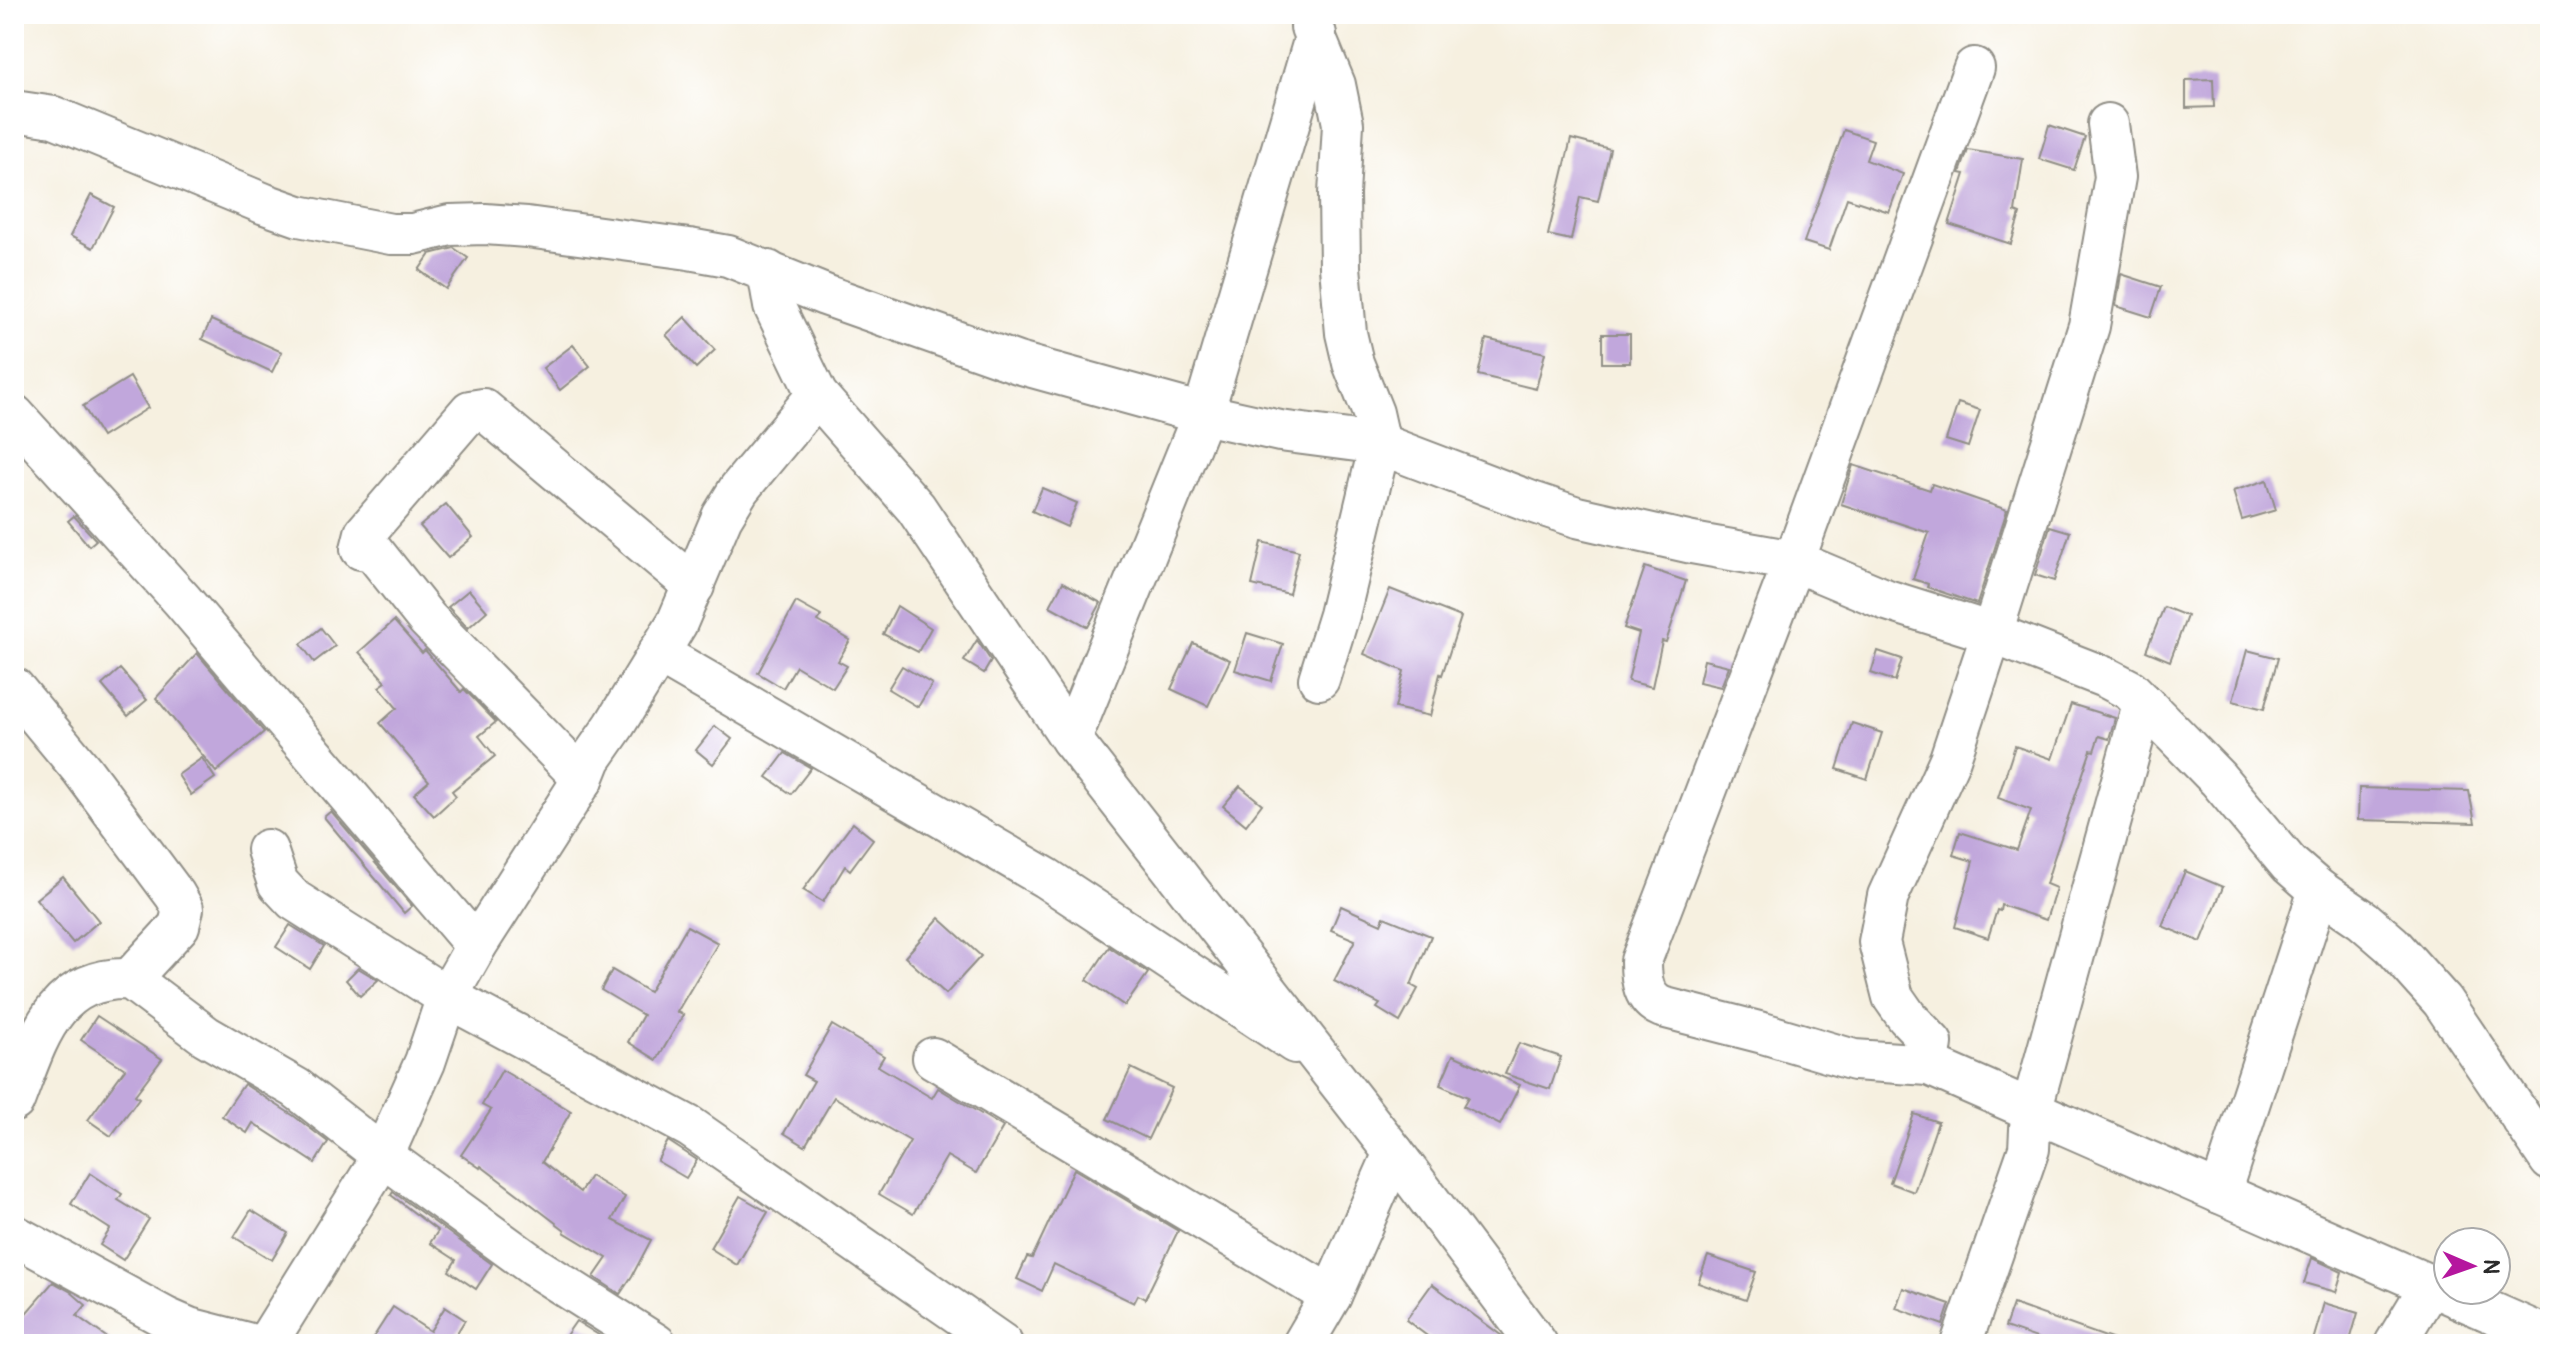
<svg xmlns="http://www.w3.org/2000/svg" width="2564" height="1358" font-family="Pangolin,sans-serif">
<style>
.building{fill:#c1a7dc}
.lines{fill:none;stroke-linecap:round;stroke-linejoin:round}
.minor-casing{stroke:#908e86;stroke-width:44}
.minor{stroke:#fff;stroke-width:40}
</style>
<rect width="100%" height="100%" fill="#fff"/>
<filter id="ink" filterUnits="userSpaceOnUse"><feTurbulence type="fractalNoise" baseFrequency=".0125" numOctaves="2"/><feDisplacementMap in="SourceGraphic" scale="16" xChannelSelector="R" yChannelSelector="G"/><feConvolveMatrix kernelMatrix="1 2 1 2 8 2 1 2 1" color-interpolation-filters="sRGB"/></filter>
<filter id="wash" filterUnits="userSpaceOnUse"><feTurbulence type="fractalNoise" baseFrequency=".006" numOctaves="4" result="noise"/><feDisplacementMap in="SourceGraphic" scale="32" xChannelSelector="R" yChannelSelector="G"/><feGaussianBlur stdDeviation="1.8" result="paint"/><feColorMatrix in="noise" values="0 0 0 0 0 0 0 0 0 0 0 0 0 0 0 0 0 1.4 0 .05"/><feComposite in="paint" operator="in"/></filter>
<g filter="url(#wash)">
<rect width="100%" height="100%" fill="#f6f0e0"/>
<g id="blocks">
<g class="building">
<polygon points="2213,79 2214,107 2186,108 2186,80"/>
<polygon points="2049,125 2085,137 2074,170 2039,159"/>
<polygon points="1844,130 1873,140 1866,160 1903,174 1889,212 1847,198 1829,250 1804,242"/>
<polygon points="1571,139 1610,149 1598,201 1580,197 1571,240 1548,235"/>
<polygon points="1968,150 2023,159 2015,212 2020,214 2011,244 1949,224 1965,174 1960,173"/>
<polygon points="91,195 114,207 93,248 70,236"/>
<polygon points="454,248 468,258 446,289 419,270 430,254"/>
<polygon points="2121,274 2161,287 2151,317 2116,306"/>
<polygon points="685,317 715,350 696,368 666,335"/>
<polygon points="211,320 282,352 272,372 202,339"/>
<rect x="1602" y="334" width="28" height="29"/>
<polygon points="1486,339 1545,353 1536,389 1478,375"/>
<polygon points="573,345 590,366 560,390 543,368"/>
<polygon points="130,377 148,408 102,437 83,406"/>
<polygon points="1958,403 1980,410 1968,447 1946,440"/>
<polygon points="1853,465 1930,490 1932,484 2007,510 1977,604 1927,587 1928,584 1913,579 1929,533 1841,504"/>
<polygon points="2267,480 2276,510 2242,520 2233,491"/>
<polygon points="1042,488 1077,503 1067,527 1032,511"/>
<polygon points="446,504 473,537 448,558 420,526"/>
<polygon points="74,516 96,540 89,546 68,521"/>
<polygon points="2050,526 2070,532 2054,581 2035,575"/>
<polygon points="1262,542 1299,551 1289,594 1252,585"/>
<polygon points="1645,567 1686,581 1666,642 1662,641 1652,687 1628,681 1639,633 1624,628"/>
<polygon points="1063,582 1101,603 1088,627 1050,606"/>
<polygon points="1390,589 1461,617 1442,675 1440,674 1430,716 1395,708 1404,671 1364,654"/>
<polygon points="469,590 487,611 468,628 448,607"/>
<polygon points="796,602 821,616 818,621 850,640 838,661 847,666 833,688 796,666 783,688 758,673"/>
<polygon points="897,606 931,628 918,652 883,634"/>
<polygon points="2164,607 2187,616 2170,661 2146,651"/>
<polygon points="394,621 422,653 425,650 461,692 464,689 496,722 479,736 495,756 452,791 456,796 434,816 414,794 429,781 380,723 397,708 379,687 386,682 359,652"/>
<polygon points="321,628 335,646 314,662 301,644"/>
<polygon points="1247,633 1283,644 1271,681 1235,670"/>
<polygon points="977,640 991,661 984,673 964,661"/>
<polygon points="1193,643 1230,660 1208,706 1171,689"/>
<polygon points="2247,650 2278,658 2264,709 2233,701"/>
<polygon points="1878,651 1902,659 1895,681 1871,673"/>
<polygon points="197,653 264,732 216,772 156,698"/>
<polygon points="1704,660 1729,666 1721,687 1699,682"/>
<polygon points="902,666 932,684 918,707 888,689"/>
<polygon points="120,669 147,700 128,716 102,685"/>
<polygon points="2071,704 2115,718 2109,739 2099,736 2094,751 2091,750 2054,858 2046,884 2056,888 2046,920 2001,905 2000,911 1997,910 1988,938 1955,927 1973,861 1953,855 1960,832 2017,850 2031,810 1998,798 2015,746 2052,759"/>
<polygon points="1852,723 1882,733 1867,779 1837,769"/>
<polygon points="715,726 732,739 713,764 696,750"/>
<polygon points="785,753 811,768 791,794 767,777"/>
<polygon points="202,758 215,778 191,795 178,775"/>
<polygon points="1240,786 1262,804 1246,825 1223,806"/>
<polygon points="2359,788 2469,791 2475,823 2358,820"/>
<polygon points="331,811 412,906 404,913 324,817"/>
<polygon points="853,823 873,839 850,870 845,866 823,902 803,890"/>
<polygon points="2185,871 2223,887 2201,942 2162,926"/>
<polygon points="63,877 99,921 73,943 36,899"/>
<polygon points="1341,906 1381,924 1384,917 1431,936 1411,985 1418,989 1400,1022 1377,1008 1380,1004 1334,981 1355,940 1331,930"/>
<polygon points="939,918 981,956 946,994 905,957"/>
<polygon points="290,925 324,946 310,969 276,947"/>
<polygon points="687,926 718,943 677,1012 683,1015 657,1060 628,1042 643,1015 601,990 612,970 649,992"/>
<polygon points="1109,947 1148,973 1125,1006 1087,980"/>
<polygon points="358,968 378,980 360,996 346,980"/>
<polygon points="97,1016 162,1059 135,1095 139,1098 111,1136 88,1120 125,1069 81,1040"/>
<polygon points="832,1025 884,1056 878,1066 932,1098 938,1088 1003,1127 976,1173 947,1156 913,1214 879,1194 910,1141 834,1097 805,1146 784,1133 814,1081 803,1075"/>
<polygon points="1519,1043 1561,1057 1550,1089 1505,1074"/>
<polygon points="1453,1055 1520,1085 1500,1125 1463,1106 1468,1097 1440,1085"/>
<polygon points="1131,1068 1172,1088 1148,1139 1107,1119"/>
<polygon points="502,1070 571,1111 542,1162 580,1192 590,1176 625,1197 612,1220 651,1240 632,1276 620,1294 594,1277 607,1258 564,1232 565,1230 481,1166 480,1168 461,1155 491,1110 482,1105"/>
<polygon points="244,1084 294,1116 328,1142 315,1163 253,1123 247,1133 222,1116"/>
<polygon points="1914,1114 1938,1122 1914,1192 1890,1183"/>
<polygon points="668,1141 697,1160 686,1178 657,1161"/>
<polygon points="1074,1169 1178,1231 1145,1299 1138,1295 1134,1303 1054,1264 1042,1291 1017,1279 1027,1257 1032,1258"/>
<polygon points="90,1173 122,1194 118,1200 149,1219 123,1260 100,1245 110,1229 71,1204"/>
<polygon points="393,1192 492,1264 476,1289 449,1271 456,1260 430,1243 438,1231 391,1195"/>
<polygon points="740,1196 768,1212 737,1265 710,1248"/>
<polygon points="251,1210 288,1233 272,1260 234,1237"/>
<polygon points="1708,1256 1756,1272 1746,1300 1698,1283"/>
<polygon points="2312,1258 2342,1272 2336,1292 2304,1283"/>
<polygon points="53,1282 71,1292 86,1305 77,1316 116,1344 14,1344 14,1327"/>
<polygon points="1432,1284 1502,1336 1508,1344 1438,1344 1406,1320"/>
<polygon points="1903,1288 1950,1304 1943,1325 1896,1308"/>
<polygon points="2324,1303 2358,1313 2349,1344 2312,1344"/>
<polygon points="2013,1304 2117,1341 2117,1344 2054,1344 2005,1327"/>
<polygon points="393,1307 430,1331 445,1307 465,1320 450,1344 369,1344"/>
<polygon points="576,1321 613,1344 560,1344"/>
</g>
</g>
</g>
<g filter="url(#ink)">
<use href="#blocks" fill-opacity="0" stroke="#908e86" stroke-width="2"/>
<g class="lines">
<defs>
<g id="minor">
<polyline points="1311,27 1335,85 1343,124 1339,194 1340,267 1346,333 1353,363 1373,413 1380,444 1339,615 1319,679"/>
<path d="M 1974,68 L 1794,561 L 1641,961 C 1641,980 1643,999 1662,1007 L 1763,1033 L 1854,1060 L 1929,1065 L 2550,1338"/>
<polyline points="14,111 54,117 265,204 299,216 391,234 413,234 450,225 485,224 527,227 689,249 728,256 825,295 1018,363 1203,414 1280,431 1380,444 1532,502 1577,517 1692,543 1794,561 1887,600 1992,633 2107,678 2130,690 2173,733 2218,779 2289,864 2319,890 2363,920 2392,945 2442,1001 2550,1160"/>
<polyline points="768,271 774,306 817,395 916,508 1071,739 1394,1153 1537,1344"/>
<polyline points="14,415 182,600 476,946"/>
<polyline points="658,653 1046,878 1295,1043"/>
<polyline points="14,688 82,770 175,895 183,909 179,926 130,979"/>
<polyline points="1071,739 1203,414 1316,34"/>
<polyline points="583,779 427,619 373,551 361,549 365,533 470,411 483,409 694,586"/>
<polyline points="267,850 278,883 294,900 447,997 690,1127 1002,1344"/>
<polyline points="933,1058 1331,1296"/>
<polyline points="1929,1065 1932,1043 1907,1017 1893,997 1879,942 1888,896 1950,759 1992,633 2089,326 2115,177 2108,124"/>
<path d="M 14,1101 C 37,1042 52,976 130,979 L 206,1036 L 296,1088 L 383,1156 L 535,1267 L 656,1344"/>
<polyline points="2220,1193 2319,890"/>
<polyline points="14,1235 166,1318 189,1328 251,1344"/>
<polyline points="266,1344 383,1156 425,1062 447,997 476,946 583,779 591,759 614,726 677,623 722,517 739,489 817,395"/>
<polyline points="1303,1344 1331,1296 1394,1153"/>
<polyline points="1961,1344 2029,1149 2031,1111 2143,704"/>
<polyline points="2395,1344 2430,1286"/>
</g>
</defs>
<use href="#minor" class="minor-casing"/>
<use href="#minor" class="minor"/>
</g>
</g>
<rect width="2564" height="1358" fill="none" stroke="#fff" stroke-width="48"/>
<g transform="translate(2472 1266) rotate(92)"><circle r="38" fill="#ffffff" stroke="#aaaaaa" stroke-width="2"/>
<path d="M0-6L14 30L0 20L-14 30Z" fill="#b5179e"/>
<text y="-12" font-size="22" font-weight="bold" text-anchor="middle" fill="#2b2b2b">N</text>
</g>
</svg>
